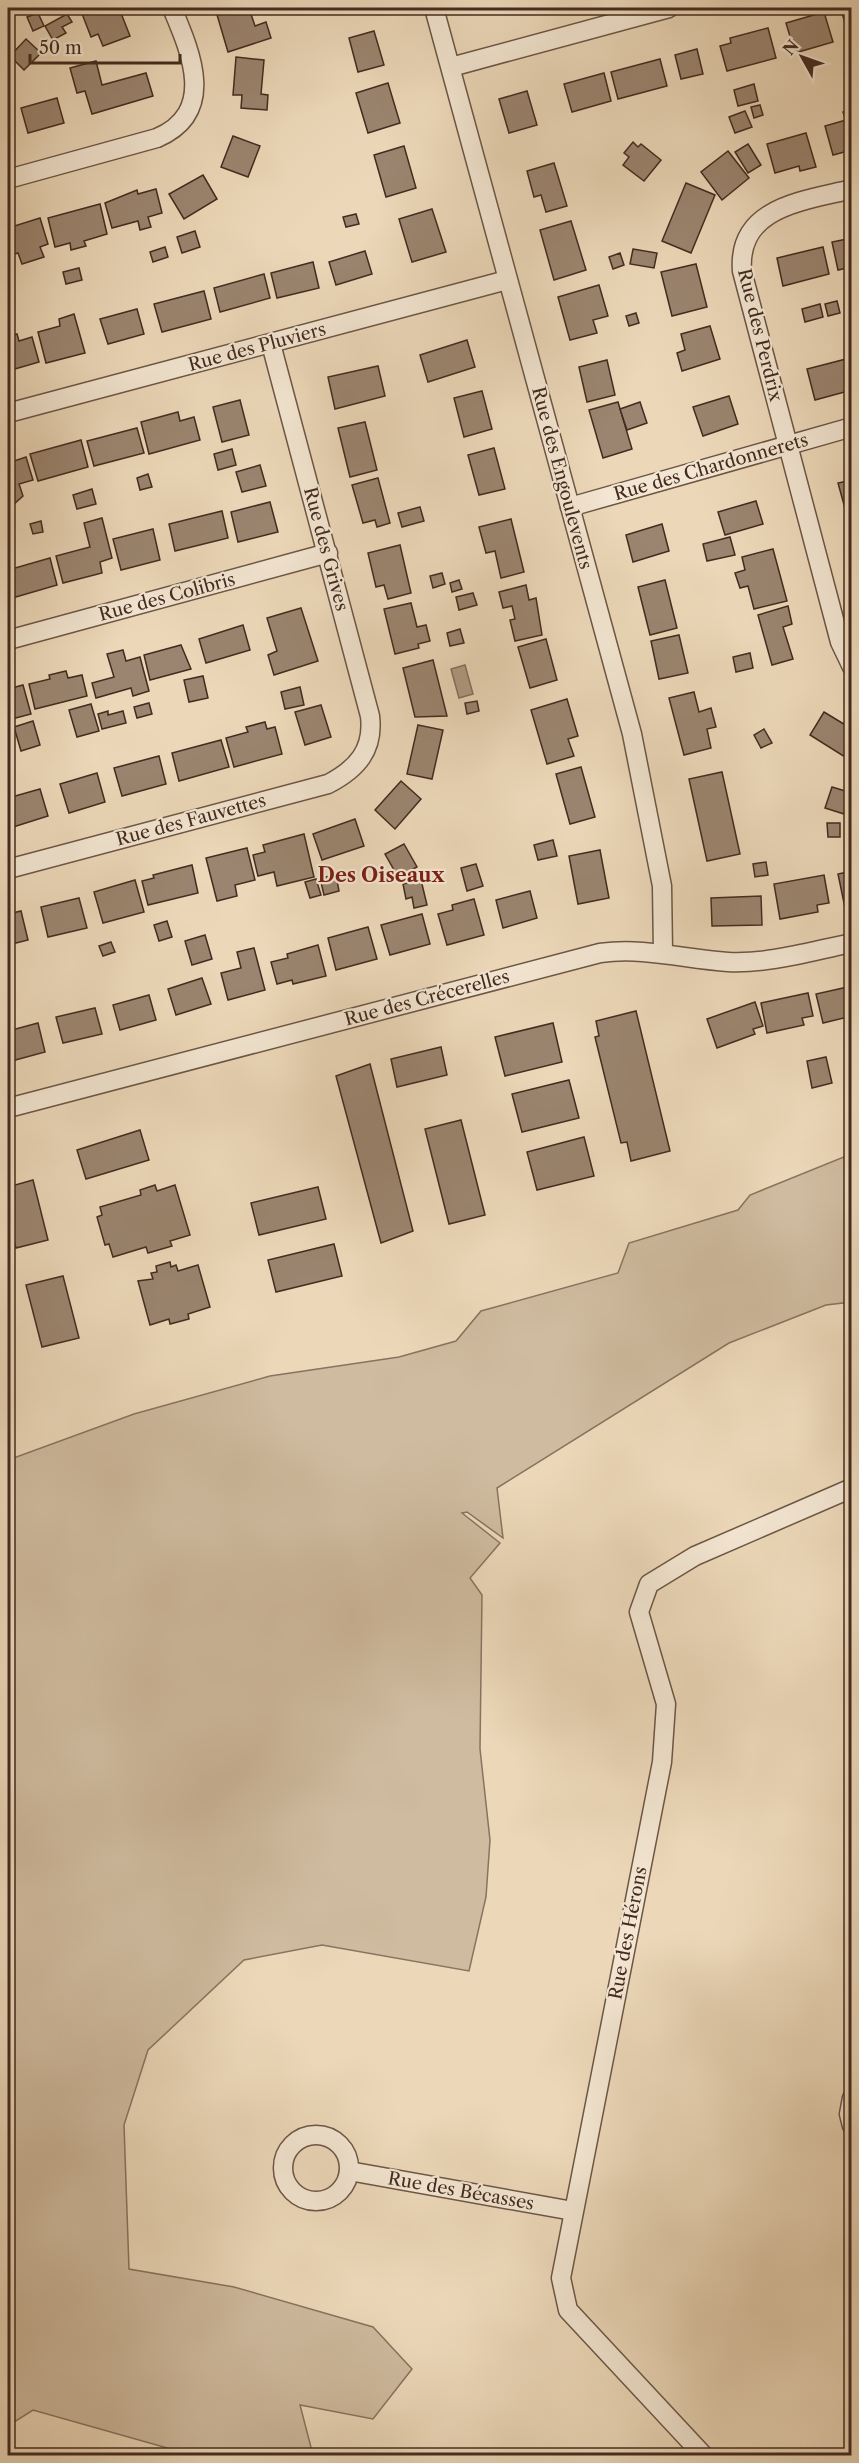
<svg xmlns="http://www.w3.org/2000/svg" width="859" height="2463" font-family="'Libre Caslon Text',serif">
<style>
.green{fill:#cfbb9f;stroke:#897360;stroke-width:1.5}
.water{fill:#b39d85;stroke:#866f5d;stroke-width:1.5}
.building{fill:#9b8570;stroke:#432b20;stroke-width:1.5}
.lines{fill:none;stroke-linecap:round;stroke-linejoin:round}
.street-casing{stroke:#6d5646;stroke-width:21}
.street{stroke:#f3e6d2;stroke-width:18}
.labels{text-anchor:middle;stroke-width:4.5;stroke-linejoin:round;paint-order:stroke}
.street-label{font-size:18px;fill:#432b20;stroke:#f3e6d2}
.neighbourhood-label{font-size:20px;font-weight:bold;fill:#7a1f14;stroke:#f3e6d2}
</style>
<rect width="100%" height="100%" fill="#ecd8b9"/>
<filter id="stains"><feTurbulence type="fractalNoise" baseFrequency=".00333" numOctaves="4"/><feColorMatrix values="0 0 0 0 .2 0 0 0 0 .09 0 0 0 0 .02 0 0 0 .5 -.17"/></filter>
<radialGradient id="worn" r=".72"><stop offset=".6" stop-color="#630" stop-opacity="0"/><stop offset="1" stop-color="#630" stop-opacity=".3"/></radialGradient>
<polygon class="green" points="851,1154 851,1302 826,1305 729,1343 497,1488 503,1538 467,1512 462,1513 500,1543 470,1578 482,1595 480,1749 490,1840 486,1897 469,1971 322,1945 244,1960 148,2050 124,2125 129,2269 234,2287 373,2327 412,2369 373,2419 300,2405 313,2455 192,2455 33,2410 8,2426 8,1460 134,1414 270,1376 399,1357 456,1341 481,1311 618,1273 629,1243 738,1210 750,1195"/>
<polygon class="water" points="465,665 473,694 459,698 451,669"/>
<g class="building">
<polygon points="91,8 119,8 130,36 103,46 98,34 91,37 81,11"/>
<polygon points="215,8 249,8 255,26 266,22 271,38 228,52"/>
<polygon points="852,8 852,30 847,31 841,9"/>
<polygon points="824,12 833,42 795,53 786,23"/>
<polygon points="38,13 44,26 33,31 27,17"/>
<polygon points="67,14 72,22 62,27 66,33 53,40 45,26"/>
<polygon points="768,28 776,58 727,71 720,46 731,43 730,38"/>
<polygon points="374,31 384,65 358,72 349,38"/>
<polygon points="26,39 41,53 24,70 10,56"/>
<polygon points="697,49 703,74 681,79 675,55"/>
<polygon points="236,57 264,60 261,94 268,95 267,110 241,108 242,95 233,95"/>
<polygon points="660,59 667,86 618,99 611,72"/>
<polygon points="96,61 102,85 146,73 153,96 92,114 85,91 77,93 70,68"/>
<polygon points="604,73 611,101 572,112 564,84"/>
<polygon points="388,83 400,123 368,133 356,93"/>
<polygon points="754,84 758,101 738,106 734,90"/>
<polygon points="527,91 537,125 509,133 499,99"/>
<polygon points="57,98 64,123 28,133 21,108"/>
<polygon points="760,105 763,115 754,118 751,107"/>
<polygon points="852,110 852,150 833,155 825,126 846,120 843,112"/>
<polygon points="745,111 752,127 735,133 729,117"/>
<polygon points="806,133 816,167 800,171 799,166 775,173 767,144"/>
<polygon points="233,136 260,146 248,177 221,167"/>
<polygon points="633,142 638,147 641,144 661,160 644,181 623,165 629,157 624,153"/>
<polygon points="748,144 761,165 748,173 735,152"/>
<polygon points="404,146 416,188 386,197 374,155"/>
<polygon points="728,151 749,178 722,200 701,172"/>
<polygon points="554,163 567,206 546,212 541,195 534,197 527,171"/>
<polygon points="203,175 217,199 184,219 169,194"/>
<polygon points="686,183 715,195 691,253 662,241"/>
<polygon points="156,189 162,213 148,217 151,227 140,230 138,221 112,228 105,203 137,190 138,194"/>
<polygon points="100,204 107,234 84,241 86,246 71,250 70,243 55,247 48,218"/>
<polygon points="432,209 446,252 412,262 399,219"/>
<polygon points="356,214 359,224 346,227 343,217"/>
<polygon points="40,218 48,244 40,247 44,257 22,264 18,253 8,256 8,228"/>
<polygon points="571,221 586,270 554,280 540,230"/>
<polygon points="195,231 200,247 182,253 177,237"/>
<polygon points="852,238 852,267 838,270 832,242"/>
<polygon points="165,247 168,257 153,262 150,252"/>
<polygon points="823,247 829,274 783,286 777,258"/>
<polygon points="633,249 657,253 654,268 630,264"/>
<polygon points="365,251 372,274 336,285 329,262"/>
<polygon points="620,253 624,265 613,269 609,257"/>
<polygon points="313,262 319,288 277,298 271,273"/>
<polygon points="696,264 707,307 672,316 661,272"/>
<polygon points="79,268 82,280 66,284 63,272"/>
<polygon points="264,274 270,298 220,312 214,288"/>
<polygon points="599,285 608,316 593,320 597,333 570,340 558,297"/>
<polygon points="204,291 211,319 162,332 154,304"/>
<polygon points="837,301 840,313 828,316 825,304"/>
<polygon points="820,304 823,317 805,322 802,309"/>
<polygon points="137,309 144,334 108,344 100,319"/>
<polygon points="636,313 639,323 629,326 626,316"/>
<polygon points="74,314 85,353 46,363 38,332 60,326 59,319"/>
<polygon points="710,326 720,359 682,371 677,353 685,350 681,334"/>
<polygon points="17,334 19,341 32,337 39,362 8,371 8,336"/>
<polygon points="467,340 475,367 428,382 420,355"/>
<polygon points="846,359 852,390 815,400 807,369"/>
<polygon points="607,360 615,395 587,402 579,367"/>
<polygon points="378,366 385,396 335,409 328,377"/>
<polygon points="482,391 492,429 464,437 454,398"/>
<polygon points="729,396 738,424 703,436 693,407"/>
<polygon points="240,400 249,435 222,442 213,407"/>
<polygon points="618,402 632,449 603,458 589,410"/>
<polygon points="640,402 647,423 627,430 620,409"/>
<polygon points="178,412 180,421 194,417 200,440 149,454 141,422"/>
<polygon points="365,422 377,470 350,477 338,428"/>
<polygon points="137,428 144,453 94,466 87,441"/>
<polygon points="81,440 88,467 38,481 30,454"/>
<polygon points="494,448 505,489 479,495 468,455"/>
<polygon points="232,449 236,465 218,470 214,454"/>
<polygon points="26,457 33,480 19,484 23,496 14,504 8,500 8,463"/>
<polygon points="260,465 266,486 242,492 236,472"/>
<polygon points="148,474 152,487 140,490 137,478"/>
<polygon points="378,478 390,523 377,527 375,520 363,523 352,485"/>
<polygon points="852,480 852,510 846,512 838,483"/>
<polygon points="92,489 96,504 77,509 73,495"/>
<polygon points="756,501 763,524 725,535 718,512"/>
<polygon points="270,502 278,532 238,542 231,512"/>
<polygon points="420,507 424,521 402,527 398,513"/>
<polygon points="222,511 228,538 175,551 169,524"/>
<polygon points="102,518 112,558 100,562 102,573 63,583 56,556 90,547 84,523"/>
<polygon points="511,519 524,572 501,578 495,551 486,553 479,527"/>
<polygon points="41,521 43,532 33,534 30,524"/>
<polygon points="662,524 669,551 633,562 626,535"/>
<polygon points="153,529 160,560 121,570 113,539"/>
<polygon points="730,537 735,555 707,561 703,544"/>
<polygon points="400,545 411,593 388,599 384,585 376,587 368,553"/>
<polygon points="773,549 787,601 754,609 748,586 740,588 735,573 745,570 742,557"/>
<polygon points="50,558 57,585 9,599 8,570"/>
<polygon points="442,573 445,584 433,588 430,576"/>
<polygon points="459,580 462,589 452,592 450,583"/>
<polygon points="665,580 677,628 650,635 638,587"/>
<polygon points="526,585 529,600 536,598 542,635 515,641 510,620 515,619 512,606 503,608 499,592"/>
<polygon points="473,593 477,605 459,610 456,597"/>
<polygon points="411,603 417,627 426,625 430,641 418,644 419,648 395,654 384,609"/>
<polygon points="788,606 792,624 783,627 793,659 772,665 758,615"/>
<polygon points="301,608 318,661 274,675 268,655 277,651 267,618"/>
<polygon points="243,625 250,650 206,663 199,639"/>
<polygon points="460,629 464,643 450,646 447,633"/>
<polygon points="679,635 688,673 659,679 651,641"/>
<polygon points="546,639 557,680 530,688 518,647"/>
<polygon points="181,645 191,669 150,680 144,655"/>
<polygon points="123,650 126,661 140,657 149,691 133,696 131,688 96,698 92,683 114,677 107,654"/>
<polygon points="750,653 753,668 736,672 733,657"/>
<polygon points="433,660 447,716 415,717 403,668"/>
<polygon points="66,671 68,678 82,675 87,696 35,709 29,684 50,679 49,675"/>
<polygon points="203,676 208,698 189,702 184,680"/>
<polygon points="23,685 31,714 8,720 8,689"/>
<polygon points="300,687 304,705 285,709 281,692"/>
<polygon points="694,692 699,712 711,708 716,727 707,729 711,748 684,755 669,698"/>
<polygon points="567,699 578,736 568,739 574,756 547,764 531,710"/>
<polygon points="477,701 479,711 467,714 465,703"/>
<polygon points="149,703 152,714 137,718 134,707"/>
<polygon points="91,704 99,731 77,737 69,710"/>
<polygon points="321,705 331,737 305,745 295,712"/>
<polygon points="108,711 108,715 123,711 126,723 102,729 98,714"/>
<polygon points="824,712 852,729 852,747 845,757 810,735"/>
<polygon points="33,721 40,745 21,751 14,727"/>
<polygon points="265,722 267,729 275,727 282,754 234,767 226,738 248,732 246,727"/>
<polygon points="418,725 443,730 432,779 407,774"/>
<polygon points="764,729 772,743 761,748 754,735"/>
<polygon points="221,740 229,767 179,781 172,753"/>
<polygon points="159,756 166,784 122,796 114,768"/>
<polygon points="581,767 595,817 570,824 556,774"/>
<polygon points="722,772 740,854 707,861 689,779"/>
<polygon points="97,773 105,802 69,813 60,784"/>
<polygon points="401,781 421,799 395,829 375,810"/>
<polygon points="832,787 852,793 844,814 825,808"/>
<polygon points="40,789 48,816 10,828 8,798"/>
<polygon points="355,819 364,846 322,860 313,834"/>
<polygon points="827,823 840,823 840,837 828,837"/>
<polygon points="304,834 314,877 277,886 274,872 258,876 253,855 265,852 263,845"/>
<polygon points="553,840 557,856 538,860 534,845"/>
<polygon points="404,844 417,867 398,877 385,854"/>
<polygon points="247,848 255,880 235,885 237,896 217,901 206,858"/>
<polygon points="600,850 609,898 578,904 569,856"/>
<polygon points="766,862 768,875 755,877 753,864"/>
<polygon points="476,864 483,886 467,891 461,868"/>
<polygon points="192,865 198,893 148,905 142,881 154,878 153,875"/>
<polygon points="852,871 852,907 845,908 838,874"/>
<polygon points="336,875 339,891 324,895 320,878"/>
<polygon points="824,875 829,903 817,905 818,912 780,919 774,884"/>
<polygon points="316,879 321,895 310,898 305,882"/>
<polygon points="135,880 144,912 103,923 94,892"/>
<polygon points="421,880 427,905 414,908 412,897 406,899 403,884"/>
<polygon points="530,891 537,918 503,928 496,900"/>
<polygon points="761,896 762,925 712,926 711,898"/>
<polygon points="79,898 87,928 48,937 41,907"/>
<polygon points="474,899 484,935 447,945 438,914 453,910 452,905"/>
<polygon points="21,911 28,940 8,945 8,914"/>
<polygon points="422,914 430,944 390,955 381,925"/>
<polygon points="167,921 172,937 159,941 154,925"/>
<polygon points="368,927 377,959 336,970 328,938"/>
<polygon points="205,935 212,959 192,965 185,941"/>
<polygon points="111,942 115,952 103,956 99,946"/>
<polygon points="318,945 326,976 293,984 292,980 277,984 271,962 288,958 287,954"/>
<polygon points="254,948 265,990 228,1000 221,973 241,968 237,952"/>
<polygon points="202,978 211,1004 176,1015 168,989"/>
<polygon points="852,986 852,1016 823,1023 816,994"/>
<polygon points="808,993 813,1016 802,1018 804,1025 767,1033 761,1003"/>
<polygon points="149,995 156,1020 120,1030 113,1005"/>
<polygon points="755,1002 763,1026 753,1029 755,1034 717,1048 707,1019"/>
<polygon points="95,1008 102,1034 63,1043 56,1017"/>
<polygon points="636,1011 670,1151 631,1161 627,1142 621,1143 595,1037 599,1036 596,1021"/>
<polygon points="38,1023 45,1052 8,1062 8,1031"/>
<polygon points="553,1023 562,1062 505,1076 495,1037"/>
<polygon points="441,1047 447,1075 397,1087 391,1059"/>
<polygon points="826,1057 832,1083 812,1088 807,1061"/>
<polygon points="370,1064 413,1231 381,1243 336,1076"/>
<polygon points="569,1080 579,1118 522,1132 512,1094"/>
<polygon points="461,1120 485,1215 449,1224 425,1129"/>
<polygon points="140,1130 149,1160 86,1179 77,1150"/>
<polygon points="584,1137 594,1176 537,1190 527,1152"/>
<polygon points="33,1180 48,1240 16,1248 8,1217 8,1187"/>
<polygon points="155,1185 157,1191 175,1185 190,1235 170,1241 172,1246 148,1253 146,1247 113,1257 109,1244 105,1245 97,1217 102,1215 100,1207 141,1195 140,1190"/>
<polygon points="318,1187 326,1219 259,1235 251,1203"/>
<polygon points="334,1244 342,1276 276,1292 268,1260"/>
<polygon points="170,1262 171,1267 176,1265 178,1271 198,1265 210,1307 188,1314 189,1319 170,1324 169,1319 150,1325 138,1281 153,1279 151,1273 157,1272 156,1266"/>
<polygon points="63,1276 79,1338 42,1347 26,1285"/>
</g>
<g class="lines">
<defs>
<g id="street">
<polyline points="434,8 632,734 662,886 663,952"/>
<polyline points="451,67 669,8"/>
<path d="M 8,179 L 157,138 C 217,112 191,53 172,8"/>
<path d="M 852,189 C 805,201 737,206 742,271 L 840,642 L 852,667"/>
<polyline points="8,413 507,280"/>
<polyline points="570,507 852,427"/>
<polyline points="8,640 328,553"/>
<path d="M 8,869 L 328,784 C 357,769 374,750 370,716 L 271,344"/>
<path d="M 8,1108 L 600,953 C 644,947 684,959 728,962 C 770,964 811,951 852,943"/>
<polyline points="852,2098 849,2114 852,2126"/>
<circle cx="316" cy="2168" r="33"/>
<polyline points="349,2171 573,2211"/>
<polyline points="704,2456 568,2310 561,2278 662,1762 666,1704 639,1612 649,1584 695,1556 852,1488"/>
</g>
</defs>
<use href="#street" class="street-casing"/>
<use href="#street" class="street"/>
</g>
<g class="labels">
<g class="street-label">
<text transform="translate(760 335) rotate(76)" y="6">Rue des Perdrix</text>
<text transform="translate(257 347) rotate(-15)" y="6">Rue des Pluviers</text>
<text transform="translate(711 467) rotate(-16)" y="6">Rue des Chardonnerets</text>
<text transform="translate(562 478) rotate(75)" y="6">Rue des Engoulevents</text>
<text transform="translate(326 549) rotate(75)" y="6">Rue des Grives</text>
<text transform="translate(167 597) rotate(-15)" y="6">Rue des Colibris</text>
<text transform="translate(191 820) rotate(-15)" y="6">Rue des Fauvettes</text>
<text transform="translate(427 998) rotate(-15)" y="6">Rue des Crécerelles</text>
<text transform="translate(628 1933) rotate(-79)" y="6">Rue des Hérons</text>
<text transform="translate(461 2191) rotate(10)" y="6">Rue des Bécasses</text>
</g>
<g class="neighbourhood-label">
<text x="381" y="882">Des Oiseaux</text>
</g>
</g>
<rect width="859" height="2463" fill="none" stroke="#ecd8b9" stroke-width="30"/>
<rect x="9" y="9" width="841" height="2445" fill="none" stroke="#432b20" stroke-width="3"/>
<rect x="15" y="15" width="829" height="2433" fill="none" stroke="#432b20" stroke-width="1.5"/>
<g transform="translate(802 57) rotate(310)" stroke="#f3e6d2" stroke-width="4.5" paint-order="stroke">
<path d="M0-4.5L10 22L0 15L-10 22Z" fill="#432b20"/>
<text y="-9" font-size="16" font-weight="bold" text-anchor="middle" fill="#432b20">N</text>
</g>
<path d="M30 54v9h150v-9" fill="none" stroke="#432b20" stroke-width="3"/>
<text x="39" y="54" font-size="18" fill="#432b20" stroke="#f3e6d2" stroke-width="4.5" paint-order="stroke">50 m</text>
<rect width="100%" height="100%" filter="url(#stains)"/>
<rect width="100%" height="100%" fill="url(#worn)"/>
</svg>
